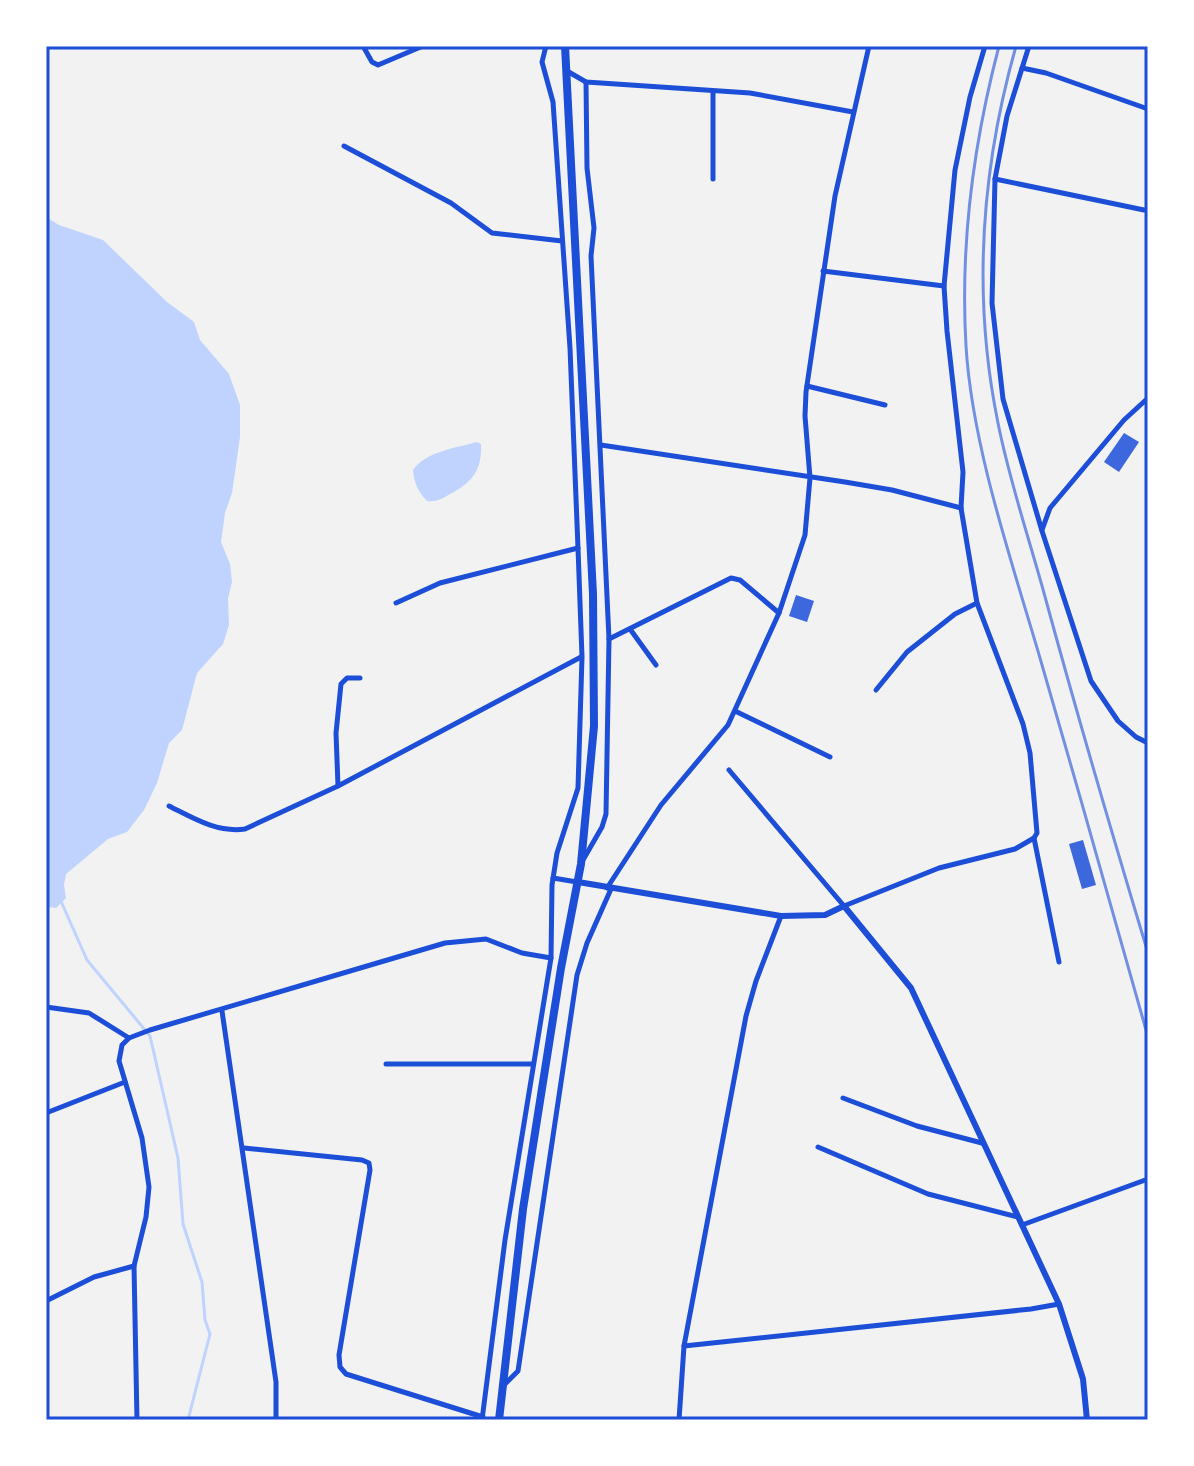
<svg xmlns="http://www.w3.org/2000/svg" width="1194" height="1466" font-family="'Alegreya Sans',sans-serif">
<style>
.water{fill:#bfd3fe}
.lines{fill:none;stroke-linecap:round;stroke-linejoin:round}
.stream{stroke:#bfd3fe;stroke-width:3}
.building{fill:#3d67dc}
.minor{stroke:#1d4ed8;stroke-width:5}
.tertiary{stroke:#1d4ed8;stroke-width:6}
.trunk{stroke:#1d4ed8;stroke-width:8}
.rail{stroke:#7290e2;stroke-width:3}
.neatline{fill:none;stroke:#1d4ed8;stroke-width:3}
</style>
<rect width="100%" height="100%" fill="#f2f2f2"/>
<g class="water">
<polygon points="46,217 59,225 103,240 167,302 194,322 200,340 229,374 240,405 240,437 232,493 225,513 221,542 230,564 232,582 228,598 229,625 223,644 197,673 182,730 169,743 157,783 144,810 127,832 108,839 66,874 64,885 66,898 56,908 48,907 46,909"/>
<path d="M 477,442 L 481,444 C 482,470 473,482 450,494 C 442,499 436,502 427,501 C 418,492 414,482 413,470 C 427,451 456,448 477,442 Z"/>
</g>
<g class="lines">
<polyline class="stream" points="60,899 87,960 150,1036 178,1158 183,1224 202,1282 205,1320 210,1334 188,1420"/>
</g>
<g class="building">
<polygon points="1124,433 1139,442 1119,472 1104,462"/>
<polygon points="796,595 814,601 807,622 789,616"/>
<polygon points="1083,840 1096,885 1082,889 1069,844"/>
</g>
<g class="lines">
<g class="minor">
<polyline points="363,46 372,62 378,65 423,46"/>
<polyline points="985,46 970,97 955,170 944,286 947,331 963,472 961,508 977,603 1023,724 1030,753 1037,833 1034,838 1059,962"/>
<polyline points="1029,46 1007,116 995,179 992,303 1003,399 1042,531 1091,681 1118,721 1136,737 1148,743"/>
<polyline points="1022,68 1046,73 1148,109"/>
<polyline points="567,71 586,82 750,93 853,112"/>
<polyline points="713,92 713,179"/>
<polyline points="344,146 451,203 492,233 562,241"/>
<polyline points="995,179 1144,210"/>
<polyline points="823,271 944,286"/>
<polyline points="807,386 885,405"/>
<polyline points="601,445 845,482 892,490 961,508"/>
<polyline points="1042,530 1050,508 1124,420 1148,398"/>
<polyline points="396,603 440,583 578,548"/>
<polyline points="630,629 656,665"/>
<polyline points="609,639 731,578 740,580 779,613"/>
<polyline points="876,690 907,652 955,614 977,603"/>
<polyline points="735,711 830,757"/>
<polyline points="729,770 844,906 939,868 1015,849 1034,838"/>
<polyline points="338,786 336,733 341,684 347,678 360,678"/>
<path d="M 169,806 C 193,818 217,833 245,829 L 338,786 L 581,657"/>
<polyline points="583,860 602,827 606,814 609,639 591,256 594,228 587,168 586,82"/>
<polyline points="553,878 577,882"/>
<polyline points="607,888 661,805 728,725 779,613 805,535 810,478 805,416 806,392 835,196 869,46"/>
<polyline points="46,1007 89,1013 129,1038"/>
<polyline points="222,1011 276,1382 276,1420"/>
<polyline points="386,1064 533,1064"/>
<polyline points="843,1098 917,1126 982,1143"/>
<polyline points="46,1113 125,1082"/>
<polyline points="818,1147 928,1194 1018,1217"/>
<polyline points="244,1148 362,1160 369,1163 370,1170 339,1355 340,1367 346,1374 483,1417"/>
<polyline points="1022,1225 1148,1179"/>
<polyline points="46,1301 94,1277 134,1266"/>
<polyline points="684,1346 1031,1309 1059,1304"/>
<polyline points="503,1386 518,1371 577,975 587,943 611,889"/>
<polyline points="137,1420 134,1266 146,1217 149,1187 142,1138 119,1061 122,1045 129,1038 150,1030 445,943 486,939 522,953 551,958"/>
<polyline points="482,1420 505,1240 551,958 552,885 557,853 578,788 582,657 578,548 570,348 553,102 542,62 546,46"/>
<polyline points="679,1420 684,1346 746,1016 756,981 781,916"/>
</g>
<polyline class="tertiary" points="578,882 781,916 825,915 844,906 911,988 1059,1304 1083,1379 1087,1420"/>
<polyline class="trunk" points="499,1420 523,1209 561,968 581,864 594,726 593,594 565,46"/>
<g class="rail">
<path d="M 999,46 C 973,145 960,244 966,346 C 972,446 1012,562 1040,658 C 1077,784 1112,911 1148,1037"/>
<path d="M 1016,46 C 981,170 972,296 998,423 C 1010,484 1031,544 1047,604 C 1079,721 1113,837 1148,953"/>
</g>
</g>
<rect width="1194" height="1466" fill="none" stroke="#ffffff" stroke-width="96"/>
<rect x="48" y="48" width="1098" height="1370" class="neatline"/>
</svg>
